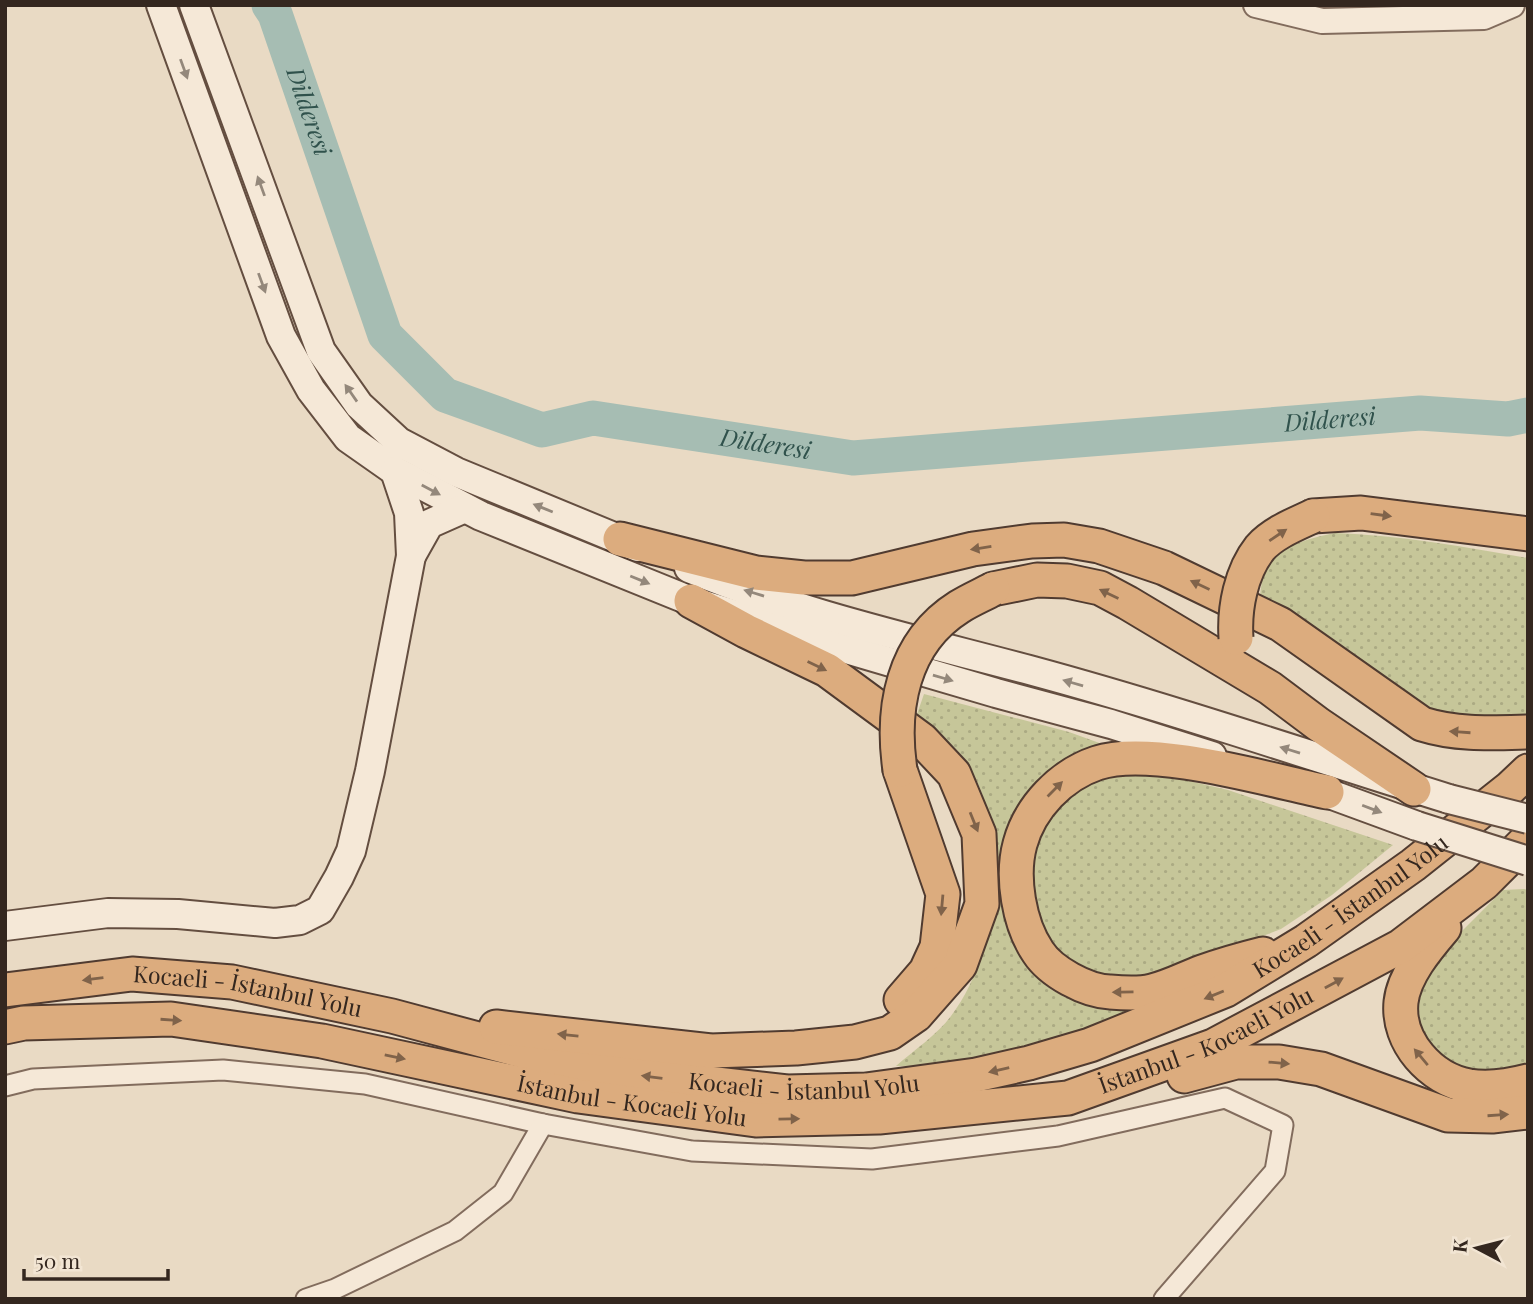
<svg xmlns="http://www.w3.org/2000/svg" width="1533" height="1304" font-family="'Playfair Display',serif">
<style>
.grass{fill:url(#grass-dots)}
.lines{fill:none;stroke-linecap:round;stroke-linejoin:round}
.river{stroke:#a6bdb3;stroke-width:35}
.minor-casing{stroke:#826c5d;stroke-width:23}
.tertiary-casing{stroke:#826c5d;stroke-width:28}
.secondary-casing{stroke:#644e40;stroke-width:32}
.trunk-casing{stroke:#503b30;stroke-width:37}
.minor{stroke:#f5e8d7;stroke-width:19}
.tertiary{stroke:#f5e8d7;stroke-width:24}
.secondary{stroke:#f5e8d7;stroke-width:28}
.trunk{stroke:#dcac7e;stroke-width:33}
.secondary-bridge-casing{stroke:#644e40;stroke-width:32;stroke-linecap:butt}
.trunk-bridge-casing{stroke:#503b30;stroke-width:37;stroke-linecap:butt}
.secondary-bridge{stroke:#f5e8d7;stroke-width:28}
.trunk-bridge{stroke:#dcac7e;stroke-width:33}
.oneway{fill:#94887b}
.oneway2{fill:#80634a}
.labels{text-anchor:middle;stroke-width:5;stroke-linejoin:round;paint-order:stroke}
.street-label{font-size:23px;fill:#34271f;stroke:#f2e5d3}
.water-label{font-size:24px;font-style:italic;fill:#30524c;stroke:#f2e5d3}
</style>
<defs>
<pattern id="grass-dots" width="8" height="8" patternUnits="userSpaceOnUse" patternTransform="scale(1.75)"><rect width="8" height="8" fill="#c6c699"/><path d="M2 2h.1M6 6h.1" fill="none" stroke="#abaa83" stroke-width="1.8" stroke-linecap="round"/></pattern>
</defs>
<rect width="100%" height="100%" fill="#e9dac4"/>
<g class="grass">
<path d="M 1335,533 C 1400,535 1464,547 1528,558 L 1528,719 L 1495,724 L 1431,713 L 1259,602 C 1261,592 1261,578 1266,569 C 1278,545 1312,538 1335,533 Z"/>
<path d="M 924,694 L 1069,732 L 1116,749 L 1039,791 L 1026,961 C 1032,968 1037,977 1043,983 C 1068,1005 1106,1009 1137,1012 C 1063,1034 973,1068 896,1066 C 913,1051 938,1034 951,1016 C 1000,952 1012,826 964,759 C 952,742 933,729 916,717 Z"/>
<polygon points="1146,771 1228,790 1393,845 1332,895 1281,929 1193,963 1141,976 1111,981 1083,973 1053,948 1032,915 1028,855 1046,818 1072,792 1106,778"/>
<polygon points="1524,889 1528,890 1528,1069 1465,1074 1442,1064 1415,1032 1417,990 1436,957 1503,890"/>
</g>
<g class="lines">
<path class="river" id="s1" d="M 269,5 L 275,14 L 385,335 L 445,395 L 542,430 L 593,418 L 853,458 L 1420,413 L 1508,419 L 1528,415"/>
<defs>
<g id="minor">
<polyline points="5,1086 33,1079 223,1070 365,1084 543,1124 692,1151 872,1159 1058,1136 1225,1098 1283,1125 1275,1171 1164,1299"/>
<polyline points="306,1299 335,1289 455,1231 503,1193 543,1124"/>
</g>
<polyline id="tertiary" points="1256,5 1322,21 1484,17 1512,5"/>
<g id="secondary">
<polyline points="161,5 281,336 311,390 348,438 395,471 481,516 691,601 836,646 996,693 1111,724 1212,756"/>
<polyline points="194,5 321,351 359,405 399,442 456,472 638,547"/>
<polyline points="395,471 409,513 411,556 429,524 465,508"/>
<path d="M 689,568 C 800,614 917,640 1033,671 C 1173,709 1311,756 1449,799"/>
<polyline points="1308,786 1417,826"/>
<polyline points="5,926 108,913 178,914 275,923 300,920 320,910 339,877 351,851 370,771 411,556"/>
</g>
<g id="trunk">
<polyline points="1313,516 1361,513 1528,534"/>
<path d="M 620,539 L 756,573 L 804,578 L 852,578 L 973,549 L 1032,541 L 1064,540 L 1099,546 L 1164,568 L 1280,624 L 1422,724 C 1457,735 1491,733 1528,732"/>
<polyline points="993,589 1037,580 1067,581 1100,588 1128,603 1270,688 1318,724 1414,789"/>
<polyline points="900,770 943,894 937,947 926,971 901,1000"/>
<path d="M 1444,928 C 1427,948 1404,975 1401,1002 C 1397,1042 1431,1079 1469,1086 C 1489,1089 1509,1086 1528,1081"/>
<path d="M 1263,954 C 1243,959 1222,965 1202,972 C 1186,978 1169,987 1152,991 C 1140,994 1122,993 1110,992 C 1086,991 1051,972 1038,952 C 1019,924 1011,877 1020,844 C 1030,807 1061,775 1097,763 C 1151,745 1269,780 1327,792"/>
<path id="s2" d="M 5,990 L 132,974 L 232,982 L 392,1016 L 593,1070 L 787,1092 L 866,1090 L 976,1075 L 1029,1063 L 1090,1045 L 1226,990 L 1306,941 L 1413,865 L 1510,788 L 1528,771"/>
<path id="s3" d="M 5,1027 L 24,1023 L 171,1019 L 322,1041 L 578,1096 L 756,1120 L 879,1117 L 1068,1098 L 1213,1046 L 1401,946 L 1484,883 L 1528,839"/>
<polyline points="496,1027 711,1051 796,1048 855,1042 890,1033 916,1015 960,965 982,904 979,834 954,774 922,740 827,670 746,631 691,601"/>
<polyline points="1184,1076 1236,1062 1279,1062 1321,1069 1448,1115 1492,1116 1528,1112"/>
</g>
</defs>
<use href="#minor" class="minor-casing"/>
<use href="#tertiary" class="tertiary-casing"/>
<use href="#secondary" class="secondary-casing"/>
<use href="#trunk" class="trunk-casing"/>
<use href="#minor" class="minor"/>
<use href="#tertiary" class="tertiary"/>
<use href="#secondary" class="secondary"/>
<use href="#trunk" class="trunk"/>
<defs>
<g id="secondary-bridge">
<polyline points="1449,799 1528,819"/>
<polyline points="1417,826 1528,861"/>
</g>
<g id="trunk-bridge">
<path d="M 1236,638 C 1234,608 1241,572 1260,548 C 1273,533 1296,524 1313,516"/>
<path d="M 900,770 C 891,709 902,643 959,607 C 970,600 982,595 993,589"/>
</g>
</defs>
<use href="#secondary-bridge" class="secondary-bridge-casing"/>
<use href="#trunk-bridge" class="trunk-bridge-casing"/>
<use href="#secondary-bridge" class="secondary-bridge"/>
<use href="#trunk-bridge" class="trunk-bridge"/>
</g>
<defs><path id="oneway-solid" d="M-6-.8H1V-3.2L6.5 0L1 3.2V.8H-6Z" transform="scale(1.75)"/></defs>
<g class="oneway">
<use href="#oneway-solid" transform="translate(184 69) rotate(70)"/>
<use href="#oneway-solid" transform="translate(261 186) rotate(-110)"/>
<use href="#oneway-solid" transform="translate(262 283) rotate(70)"/>
<use href="#oneway-solid" transform="translate(351 393) rotate(-125)"/>
<use href="#oneway-solid" transform="translate(431 490) rotate(28)"/>
<use href="#oneway-solid" transform="translate(543 508) rotate(-158)"/>
<use href="#oneway-solid" transform="translate(640 580) rotate(22)"/>
<use href="#oneway-solid" transform="translate(754 593) rotate(-163)"/>
<use href="#oneway-solid" transform="translate(943 678) rotate(16)"/>
<use href="#oneway-solid" transform="translate(1073 683) rotate(-164)"/>
<use href="#oneway-solid" transform="translate(1290 750) rotate(-163)"/>
<use href="#oneway-solid" transform="translate(1372 809) rotate(21)"/>
</g>
<g class="oneway2">
<use href="#oneway-solid" transform="translate(1381 515) rotate(8)"/>
<use href="#oneway-solid" transform="translate(1278 535) rotate(-34)"/>
<use href="#oneway-solid" transform="translate(981 548) rotate(171)"/>
<use href="#oneway-solid" transform="translate(1200 585) rotate(-155)"/>
<use href="#oneway-solid" transform="translate(1109 594) rotate(-154)"/>
<use href="#oneway-solid" transform="translate(817 666) rotate(26)"/>
<use href="#oneway-solid" transform="translate(1460 732) rotate(-176)"/>
<use href="#oneway-solid" transform="translate(1055 789) rotate(-45)"/>
<use href="#oneway-solid" transform="translate(974 822) rotate(68)"/>
<use href="#oneway-solid" transform="translate(942 905) rotate(95)"/>
<use href="#oneway-solid" transform="translate(93 979) rotate(173)"/>
<use href="#oneway-solid" transform="translate(1334 983) rotate(-29)"/>
<use href="#oneway-solid" transform="translate(1123 992) rotate(179)"/>
<use href="#oneway-solid" transform="translate(1214 995) rotate(158)"/>
<use href="#oneway-solid" transform="translate(171 1020) rotate(4)"/>
<use href="#oneway-solid" transform="translate(568 1035) rotate(-174)"/>
<use href="#oneway-solid" transform="translate(395 1057) rotate(12)"/>
<use href="#oneway-solid" transform="translate(1421 1057) rotate(-130)"/>
<use href="#oneway-solid" transform="translate(1279 1063) rotate(5)"/>
<use href="#oneway-solid" transform="translate(999 1070) rotate(167)"/>
<use href="#oneway-solid" transform="translate(652 1077) rotate(-173)"/>
<use href="#oneway-solid" transform="translate(1498 1115) rotate(-4)"/>
<use href="#oneway-solid" transform="translate(789 1119) rotate(-1)"/>
</g>
<g class="labels">
<g class="street-label">
<text dy="8" stroke="none"><textPath href="#s2" startOffset="1400">Kocaeli - İstanbul Yolu</textPath></text>
<text dy="8" stroke="none"><textPath href="#s2" startOffset="245">Kocaeli - İstanbul Yolu</textPath></text>
<text dy="8" stroke="none"><textPath href="#s3" startOffset="1223">İstanbul - Kocaeli Yolu</textPath></text>
<text dy="8" stroke="none"><textPath href="#s2" startOffset="812">Kocaeli - İstanbul Yolu</textPath></text>
<text dy="8" stroke="none"><textPath href="#s3" startOffset="635">İstanbul - Kocaeli Yolu</textPath></text>
</g>
<g class="water-label">
<text dy="8" stroke="none"><textPath href="#s1" startOffset="114">Dilderesi</textPath></text>
<text dy="8" stroke="none"><textPath href="#s1" startOffset="1332">Dilderesi</textPath></text>
<text dy="8" stroke="none"><textPath href="#s1" startOffset="765">Dilderesi</textPath></text>
</g>
</g>
<rect width="1533" height="1304" fill="none" stroke="#34271f" stroke-width="14"/>
<g transform="translate(1477 1248) rotate(277)" stroke="#f2e5d3" stroke-width="5" paint-order="stroke">
<path d="M0-5L12 26L0 18L-12 26Z" fill="#34271f"/>
<text y="-10" font-size="19" font-weight="bold" text-anchor="middle" fill="#34271f">K</text>
</g>
<path d="M24 1269v10h144v-10" fill="none" stroke="#34271f" stroke-width="3.5"/>
<text x="35" y="1269" font-size="21" fill="#34271f" stroke="#f2e5d3" stroke-width="5" paint-order="stroke">50 m</text>
</svg>
